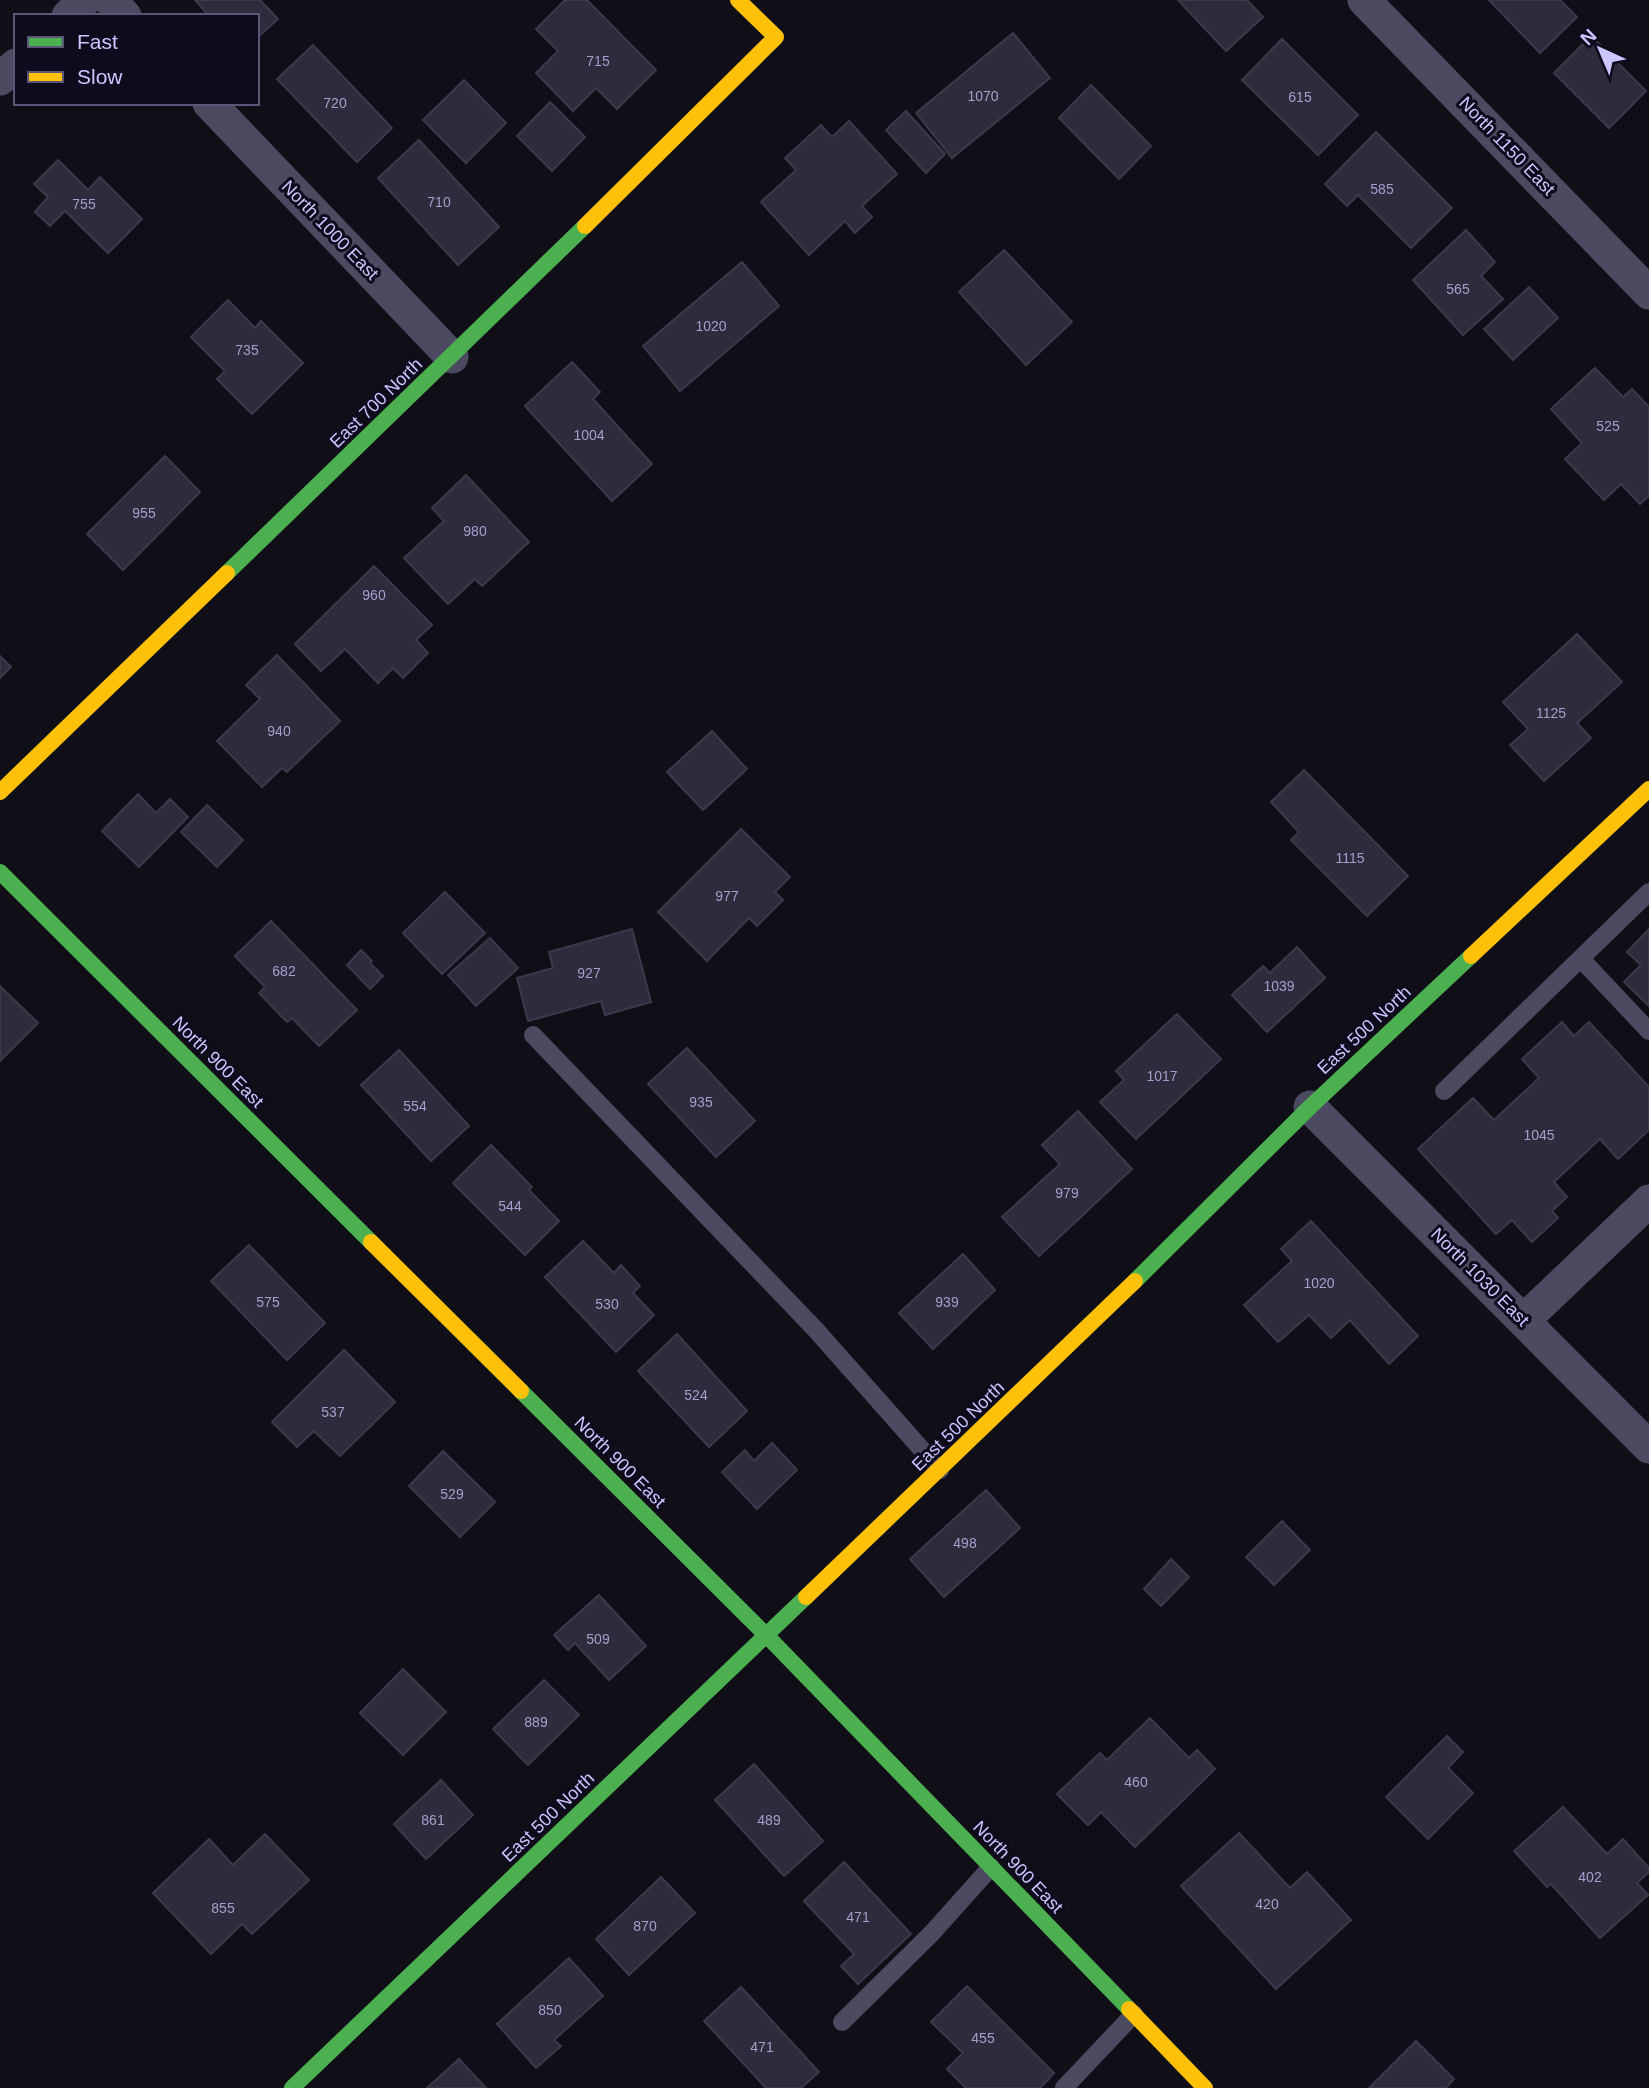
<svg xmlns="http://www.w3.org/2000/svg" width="1649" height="2088" font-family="Helvetica,sans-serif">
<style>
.building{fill:#2e2b3c;stroke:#3c394d;stroke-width:2}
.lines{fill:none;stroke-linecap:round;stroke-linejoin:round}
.lane{stroke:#4b4a61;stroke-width:18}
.street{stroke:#4b4a61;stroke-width:33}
.fast{stroke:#4caf50;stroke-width:16}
.slow{stroke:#ffc107;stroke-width:16}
.labels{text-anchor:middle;stroke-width:6;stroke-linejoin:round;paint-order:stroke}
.number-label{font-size:14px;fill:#a49fce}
.street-label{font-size:18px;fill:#cbc6ff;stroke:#0d0b1c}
</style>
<rect width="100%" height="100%" fill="#100f18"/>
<g class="building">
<polygon points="195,0 260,0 278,19 257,38 257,16 209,16"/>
<polygon points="565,0 587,0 656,70 617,109 596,88 573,111 536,73 558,51 536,29"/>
<polygon points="1178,0 1247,0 1263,17 1226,51"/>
<polygon points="1489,0 1560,0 1577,17 1540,53"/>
<polygon points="1013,33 1050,78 952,158 916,113"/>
<polygon points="1591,36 1646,91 1609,128 1554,73"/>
<polygon points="1282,39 1358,115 1318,155 1242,80"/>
<polygon points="313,45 392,128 357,162 277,79"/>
<polygon points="464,80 506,123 466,163 423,120"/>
<polygon points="1091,85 1151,146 1119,179 1059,118"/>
<polygon points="550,102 585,137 552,171 517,136"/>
<polygon points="906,111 945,154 926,173 886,130"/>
<polygon points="849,121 897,174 862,206 872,217 855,233 845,221 809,255 761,202 796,170 785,158 821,125 832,137"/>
<polygon points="1376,132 1452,208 1411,248 1358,195 1347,206 1325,184"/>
<polygon points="419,140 499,227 458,265 378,178"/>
<polygon points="58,160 88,190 100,177 142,219 108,253 65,211 50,226 35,212 48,197 34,184"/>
<polygon points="1466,230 1495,262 1481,276 1503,299 1463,335 1413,280"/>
<polygon points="1004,250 1072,322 1026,365 959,292"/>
<polygon points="742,262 779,306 680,391 643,346"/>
<polygon points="1529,287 1558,318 1513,360 1484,329"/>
<polygon points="228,300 255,328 261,321 303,363 252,414 217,379 225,371 191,337"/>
<polygon points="572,362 600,392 593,399 652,464 612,501 525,406"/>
<polygon points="1595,368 1623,397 1632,389 1649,407 1649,496 1640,504 1621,484 1604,500 1565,459 1582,443 1551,409"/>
<polygon points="165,456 200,492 123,570 87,534"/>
<polygon points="466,475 529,542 482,586 475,579 448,604 404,558 444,521 432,508"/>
<polygon points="374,566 432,625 416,640 428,653 403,678 393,668 378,683 345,649 321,671 295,644"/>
<polygon points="1577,634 1622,682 1577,723 1591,738 1544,781 1510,745 1528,729 1503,702"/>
<polygon points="277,655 340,721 287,772 282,768 262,787 217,741 260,699 246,685"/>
<polygon points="0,656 11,667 0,678"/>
<polygon points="712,731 747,769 703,810 667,772"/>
<polygon points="1304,770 1408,876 1367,916 1291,840 1299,832 1271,802"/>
<polygon points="138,794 156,813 170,799 188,817 139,867 102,831"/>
<polygon points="207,805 243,840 217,867 181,832"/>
<polygon points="741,829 790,877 775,892 783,900 757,926 749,918 707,961 658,912"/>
<polygon points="445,892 485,933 442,974 403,933"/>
<polygon points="271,921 357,1010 319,1046 292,1018 287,1022 259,993 265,987 235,956"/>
<polygon points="632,929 651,1002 605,1015 601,1001 528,1021 517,978 553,968 549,952"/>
<polygon points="1649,929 1649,1006 1624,982 1641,965 1627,952"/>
<polygon points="490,938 518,968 476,1006 448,975"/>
<polygon points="1297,947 1325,978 1267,1032 1232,995 1263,966 1270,973"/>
<polygon points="361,950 372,961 370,963 383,976 370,989 347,965"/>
<polygon points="0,986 38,1023 0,1061"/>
<polygon points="1177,1014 1221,1059 1136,1139 1100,1102 1124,1080 1116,1071"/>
<polygon points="1562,1022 1574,1036 1589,1022 1649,1087 1649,1130 1618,1159 1600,1139 1554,1182 1567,1197 1552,1211 1558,1218 1532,1242 1512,1220 1496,1234 1418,1149 1473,1098 1494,1120 1539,1078 1522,1059"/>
<polygon points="687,1048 755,1121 716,1157 648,1084"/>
<polygon points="399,1050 469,1126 431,1161 361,1085"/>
<polygon points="1078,1111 1132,1169 1039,1256 1002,1217 1060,1164 1042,1145"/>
<polygon points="491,1145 532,1187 529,1190 559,1221 525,1255 453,1183"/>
<polygon points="1311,1221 1418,1336 1389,1364 1350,1320 1331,1338 1309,1315 1278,1342 1244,1305 1292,1261 1281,1249"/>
<polygon points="583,1241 614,1273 621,1265 640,1286 633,1293 654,1315 616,1352 545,1277"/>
<polygon points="249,1245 325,1323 287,1360 211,1281"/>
<polygon points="963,1254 995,1290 933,1349 899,1313"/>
<polygon points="677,1334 747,1411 709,1447 638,1371"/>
<polygon points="344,1350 395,1402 340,1456 314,1431 297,1447 272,1422"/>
<polygon points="772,1443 797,1470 757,1509 722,1472 745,1450 754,1461"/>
<polygon points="443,1451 495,1502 460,1537 409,1486"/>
<polygon points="986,1490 1020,1528 944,1597 910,1559"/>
<polygon points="1282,1521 1310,1550 1274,1585 1246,1557"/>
<polygon points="1171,1559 1189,1577 1161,1606 1144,1589"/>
<polygon points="599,1595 646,1646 609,1680 575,1643 568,1650 554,1635"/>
<polygon points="403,1669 446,1712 403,1755 360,1713"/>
<polygon points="544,1680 579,1715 528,1765 493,1729"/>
<polygon points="1150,1718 1189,1758 1197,1750 1215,1769 1135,1847 1101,1812 1088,1825 1057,1794 1100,1753 1107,1760"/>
<polygon points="1447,1736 1463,1752 1448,1768 1473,1793 1428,1839 1386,1797"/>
<polygon points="754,1764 823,1841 784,1876 715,1800"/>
<polygon points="441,1780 473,1815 426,1859 394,1824"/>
<polygon points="1563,1807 1607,1854 1623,1839 1649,1868 1649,1872 1637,1883 1648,1895 1600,1938 1551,1884 1547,1887 1514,1851"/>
<polygon points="1239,1833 1290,1888 1307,1872 1351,1920 1276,1989 1181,1886"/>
<polygon points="265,1834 309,1880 252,1934 242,1924 211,1954 153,1893 209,1839 233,1865"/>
<polygon points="844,1862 911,1934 858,1984 841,1966 854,1954 804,1901"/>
<polygon points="661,1877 695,1913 629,1975 596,1939"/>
<polygon points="569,1958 603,1996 554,2040 561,2046 536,2068 497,2024"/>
<polygon points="967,1986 1054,2073 1040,2088 966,2088 947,2069 963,2053 931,2022"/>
<polygon points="741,1987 819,2072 801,2088 766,2088 704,2021"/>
<polygon points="1416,2041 1454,2079 1446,2088 1369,2088"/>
<polygon points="459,2059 486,2088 427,2088"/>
</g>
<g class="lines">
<g class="lane">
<polyline points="1581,959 1649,1031"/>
<polyline points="533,1035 815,1329 940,1470"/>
<polyline points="1444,1091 1649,892"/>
<polyline points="842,2022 932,1933 991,1867"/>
<polyline points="1064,2088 1134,2014"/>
</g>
<g class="street">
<polyline points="110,0 125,16"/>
<polyline points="1364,0 1649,293"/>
<polyline points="68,16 85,0"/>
<polyline points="0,79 16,65"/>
<polyline points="209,103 452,357"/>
<polyline points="1310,1107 1649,1447"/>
<polyline points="1524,1320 1649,1201"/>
</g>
<g class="fast">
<polyline points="227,573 585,226"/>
<polyline points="0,872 371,1242"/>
<polyline points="1135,1281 1310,1107 1471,956"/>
<polyline points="521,1391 767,1636 1129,2009"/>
<polyline points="292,2088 806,1597"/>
</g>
<g class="slow">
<polyline points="585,226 776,37 738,0"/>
<polyline points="0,792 227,573"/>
<polyline points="1471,956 1649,789"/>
<polyline points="371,1242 521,1391"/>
<polyline points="806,1597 1135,1281"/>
<polyline points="1129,2009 1205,2088"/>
</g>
</g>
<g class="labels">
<g class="number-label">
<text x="598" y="66">715</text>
<text x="983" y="101">1070</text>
<text x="1300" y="102">615</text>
<text x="335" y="108">720</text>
<text x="1382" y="194">585</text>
<text x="439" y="207">710</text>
<text x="84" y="209">755</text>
<text x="1458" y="294">565</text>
<text x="711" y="331">1020</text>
<text x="247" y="355">735</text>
<text x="1608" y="431">525</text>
<text x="589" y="440">1004</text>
<text x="144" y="518">955</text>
<text x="475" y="536">980</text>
<text x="374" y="600">960</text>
<text x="1551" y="718">1125</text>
<text x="279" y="736">940</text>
<text x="1350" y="863">1115</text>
<text x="727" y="901">977</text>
<text x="284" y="976">682</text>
<text x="589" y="978">927</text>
<text x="1279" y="991">1039</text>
<text x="1162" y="1081">1017</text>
<text x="701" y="1107">935</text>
<text x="415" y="1111">554</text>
<text x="1539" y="1140">1045</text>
<text x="1067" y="1198">979</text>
<text x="510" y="1211">544</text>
<text x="1319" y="1288">1020</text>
<text x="268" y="1307">575</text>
<text x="947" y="1307">939</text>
<text x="607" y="1309">530</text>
<text x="696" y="1400">524</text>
<text x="333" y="1417">537</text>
<text x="452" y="1499">529</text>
<text x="965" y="1548">498</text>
<text x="598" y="1644">509</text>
<text x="536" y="1727">889</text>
<text x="1136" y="1787">460</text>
<text x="433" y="1825">861</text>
<text x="769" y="1825">489</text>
<text x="1590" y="1882">402</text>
<text x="1267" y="1909">420</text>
<text x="223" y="1913">855</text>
<text x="858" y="1922">471</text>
<text x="645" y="1931">870</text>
<text x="550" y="2015">850</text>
<text x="983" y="2043">455</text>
<text x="762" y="2052">471</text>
</g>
<g class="street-label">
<text transform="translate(1507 146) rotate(46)" y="6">North 1150 East</text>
<text transform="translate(330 230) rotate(46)" y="6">North 1000 East</text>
<text transform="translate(376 403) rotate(-44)" y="6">East 700 North</text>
<text transform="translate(1364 1030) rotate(-43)" y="6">East 500 North</text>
<text transform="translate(218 1062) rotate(45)" y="6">North 900 East</text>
<text transform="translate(1480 1277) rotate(45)" y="6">North 1030 East</text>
<text transform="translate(958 1426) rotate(-44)" y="6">East 500 North</text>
<text transform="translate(620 1462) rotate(45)" y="6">North 900 East</text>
<text transform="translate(548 1817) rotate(-44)" y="6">East 500 North</text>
<text transform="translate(1018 1867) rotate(46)" y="6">North 900 East</text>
</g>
</g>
<rect x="14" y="14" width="245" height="91" fill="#0d0b1c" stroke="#595677" stroke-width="2"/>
<rect x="28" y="37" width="35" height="10" fill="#4caf50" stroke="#595677" stroke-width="2"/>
<text x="77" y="49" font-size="21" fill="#cbc6ff">Fast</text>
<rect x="28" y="72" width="35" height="10" fill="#ffc107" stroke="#595677" stroke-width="2"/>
<text x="77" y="84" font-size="21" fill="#cbc6ff">Slow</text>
<g transform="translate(1600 49) rotate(316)" stroke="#0d0b1c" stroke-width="5" paint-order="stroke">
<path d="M0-5L12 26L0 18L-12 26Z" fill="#cbc6ff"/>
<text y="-10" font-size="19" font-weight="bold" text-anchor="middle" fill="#cbc6ff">N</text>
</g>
</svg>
